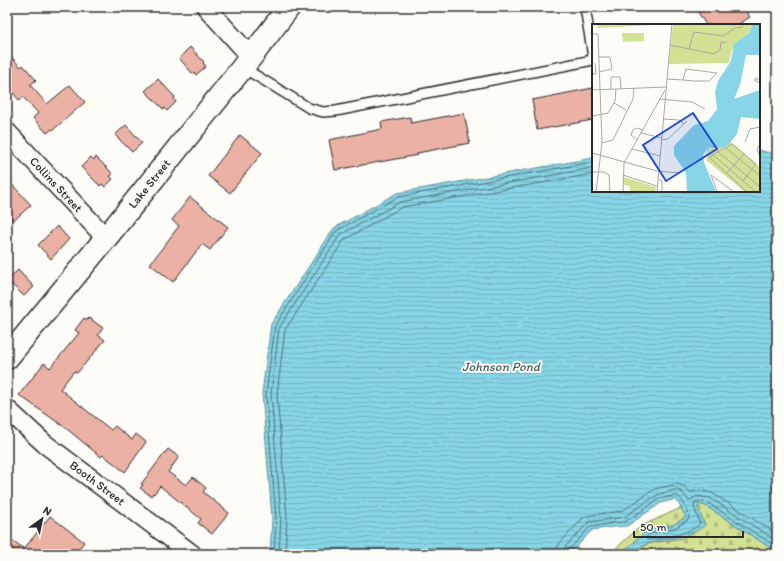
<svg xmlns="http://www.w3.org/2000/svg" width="784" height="561" font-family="Itim,sans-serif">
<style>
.cemetery{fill:url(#cemetery-stones);stroke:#7f8660}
.water{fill:url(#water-rules);stroke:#62919b}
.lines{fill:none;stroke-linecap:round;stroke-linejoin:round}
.shore{stroke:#506f76;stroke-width:1}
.building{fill:#ebb1a5;stroke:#2b2b2b}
.lane-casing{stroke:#2b2b2b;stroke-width:12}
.street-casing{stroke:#2b2b2b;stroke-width:21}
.secondary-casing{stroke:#2b2b2b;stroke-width:25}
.lane{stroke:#fdfcf7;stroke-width:9}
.street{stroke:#fdfcf7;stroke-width:18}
.secondary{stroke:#fdfcf7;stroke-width:22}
.labels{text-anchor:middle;stroke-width:4;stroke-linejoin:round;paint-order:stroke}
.street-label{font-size:12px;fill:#2b2b2b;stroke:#fdfcf7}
.water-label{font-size:13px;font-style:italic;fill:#475e63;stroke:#fdfcf7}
.inset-road{fill:none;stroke:#a9a8a5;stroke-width:1}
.view{fill:#1d4ed8;fill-opacity:0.15;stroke:#1d4ed8;stroke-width:2}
.inset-edge{fill:none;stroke:#2b2b2b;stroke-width:2}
</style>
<defs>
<pattern id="cemetery-stones" width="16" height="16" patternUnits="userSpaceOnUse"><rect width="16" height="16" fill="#d3e194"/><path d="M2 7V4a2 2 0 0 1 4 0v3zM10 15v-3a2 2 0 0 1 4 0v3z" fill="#b5c180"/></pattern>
<pattern id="water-rules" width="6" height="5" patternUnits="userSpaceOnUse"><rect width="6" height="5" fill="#87d5e6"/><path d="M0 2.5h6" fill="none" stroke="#75b7c5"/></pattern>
</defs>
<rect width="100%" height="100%" fill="#fdfcf7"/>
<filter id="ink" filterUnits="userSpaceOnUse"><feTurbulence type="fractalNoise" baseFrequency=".025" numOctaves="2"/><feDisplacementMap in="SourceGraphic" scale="8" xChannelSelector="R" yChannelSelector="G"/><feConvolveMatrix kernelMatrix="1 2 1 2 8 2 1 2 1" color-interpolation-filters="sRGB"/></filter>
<g filter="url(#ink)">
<g class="cemetery">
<polygon points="699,504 706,506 777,552 777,554 630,554 647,544 683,538 705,525 697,508"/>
<polygon points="681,508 686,517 673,525 648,530 621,554 612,554 615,549 641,526"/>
</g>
<path class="water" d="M 759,150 L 777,155 L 777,552 L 706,506 L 699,504 L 698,508 L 705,525 C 688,540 667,537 647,544 C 636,548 634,554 621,554 L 648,530 L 673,525 L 686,517 L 676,499 L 661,503 L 627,526 L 613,527 L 592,530 L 570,554 L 270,554 L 272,518 L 262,393 L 271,324 L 334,228 L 397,193 L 593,158 L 593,191 L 759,191 Z"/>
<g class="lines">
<g class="shore">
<polyline points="274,554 276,518 266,394 275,326 336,231 398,197 593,162"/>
<polyline points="279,554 281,517 271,394 279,328 340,235 400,202 593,168"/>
<polyline points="285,554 287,517 277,394 285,330 344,240 402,207 593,174"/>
<polyline points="557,554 557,548 560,543 581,520 586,516 622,511 653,490 658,488 678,484 684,486 690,492 700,490 712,493 777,534"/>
<polyline points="563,554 565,547 589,522 624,517 657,495 674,490 678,490 682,492 689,501 697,496 710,498 777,541"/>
<path d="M 568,554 L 569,550 L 590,527 L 613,523 L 625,522 L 659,499 L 676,495 C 682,497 690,513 689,519 L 675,528 L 650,534 L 646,537 L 647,540 C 658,540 695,533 700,523 L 694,507 L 695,502 L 699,501 L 708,503 L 777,547"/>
</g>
</g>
<g class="building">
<polygon points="695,7 743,7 750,17 737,25 706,25"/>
<polygon points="190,47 204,62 203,63 206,66 196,75 194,72 192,73 179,58"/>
<polygon points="7,53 21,67 23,65 36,80 30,85 47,104 70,85 85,102 53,130 52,129 47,133 33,118 38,113 23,97 20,101 7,86"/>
<polygon points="158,79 175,97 174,99 176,102 167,111 165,108 163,109 145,91"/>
<polygon points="593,88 593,120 537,130 532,100"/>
<polygon points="464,113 470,143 417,153 418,155 335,170 329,140 382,129 381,122 410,117 411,123"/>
<polygon points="126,125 142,143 132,152 115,135"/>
<polygon points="240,135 262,153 230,193 208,176"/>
<polygon points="91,157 94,160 96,157 113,174 110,176 113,179 105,187 102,184 100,186 81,167"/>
<polygon points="7,179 31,205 13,221 7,214"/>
<polygon points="190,197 228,227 210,250 202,244 173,282 150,264 179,226 172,220"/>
<polygon points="57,226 69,239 51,259 38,245"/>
<polygon points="18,270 34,287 24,296 7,280"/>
<polygon points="84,318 87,320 89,318 103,328 98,335 105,340 77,373 74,371 60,389 111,430 115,426 132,440 136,434 146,442 125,472 103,455 101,457 67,429 19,395 44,363 50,368 79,333 75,330"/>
<polygon points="168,449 179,457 168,472 186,485 193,477 206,488 203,492 229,513 212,534 198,523 201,519 160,486 154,494 153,493 151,496 140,488 143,485 141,484"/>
<polygon points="50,516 84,542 75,554 7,554 7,536 24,549"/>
</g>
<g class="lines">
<defs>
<g id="lane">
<polyline points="585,7 593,57"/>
<polyline points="242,67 309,108 323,112 336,111 593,60"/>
</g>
<g id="street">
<polyline points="206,7 251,57"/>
<path id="s1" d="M 7,132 L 106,238"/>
<path id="s2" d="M 7,409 L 45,444 L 192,554"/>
</g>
<g id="secondary">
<path id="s3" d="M 7,358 L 106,238 L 251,57 L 289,7"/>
</g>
</defs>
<use href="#lane" class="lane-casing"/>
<use href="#street" class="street-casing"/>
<use href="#secondary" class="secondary-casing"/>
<use href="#lane" class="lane"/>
<use href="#street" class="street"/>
<use href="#secondary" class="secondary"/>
</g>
</g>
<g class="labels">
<g class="street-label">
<text dy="4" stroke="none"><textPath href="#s3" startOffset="225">Lake Street</textPath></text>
<text dy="4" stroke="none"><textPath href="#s1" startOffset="72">Collins Street</textPath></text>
<text dy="4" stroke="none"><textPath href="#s2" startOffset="117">Booth Street</textPath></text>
</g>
<g class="water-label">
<text x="501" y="371">Johnson Pond</text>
</g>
</g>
<g transform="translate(592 24)">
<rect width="168" height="168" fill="#fdfcf7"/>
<path d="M 5,0 L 78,0 L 6,4 ZM 81,0 L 160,0 L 158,9 L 140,26 L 137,39 L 77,40 ZM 32,153 L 64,163 L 63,168 L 38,168 L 38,162 L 32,161 Z" fill="#d3e194"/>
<path d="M 139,118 L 168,143 L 168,168 L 153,168 L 114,136 L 117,125 L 131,124 Z" fill="#d3e194"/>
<path d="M 118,0 L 131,0 L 132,8 L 118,6 ZM 30,9 L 52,9 L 52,17 L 31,18 Z" fill="#d3e194"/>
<path d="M 160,0 L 168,0 L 168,31 L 154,31 L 148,61 L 142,75 L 168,66 L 168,95 L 149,93 L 145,110 L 137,120 L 131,124 L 117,124 L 114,132 L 115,125 L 111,131 L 112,138 L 124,168 L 95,168 L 94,149 L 82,131 L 82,122 L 102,101 L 116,97 L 125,85 L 123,68 L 126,57 L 139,37 L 142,20 L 158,9 Z" fill="#87d5e6"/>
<path class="inset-road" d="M 0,10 L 6,10 L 10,119 L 4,168M 78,21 L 122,30 L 128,26 L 129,18 L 134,19M 97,25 L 102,8 L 131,12 L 143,4 L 150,3 L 151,0M 6,33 L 18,33 L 20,45 L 7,48M 0,39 L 1,50 L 4,50 L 3,39M 75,55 L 91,56 L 102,57 L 117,57 L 125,49 L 94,45 L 91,56M 168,58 L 165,54 L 162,56 L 168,59M 19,65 L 19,53 L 28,53 L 29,65M 0,66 L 74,63M 68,75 L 100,78 L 113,85M 22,79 L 34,86M 0,92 L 16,89 L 23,77 L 24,65M 71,95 L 87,96 L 92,100M 49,109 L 70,114M 45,116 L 39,111 L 41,106 L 45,104 L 51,106M 69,116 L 76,115 L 95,97M 153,118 L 158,105 L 168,103M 10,119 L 21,116 L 41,75 L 42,64M 168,120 L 165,125 L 168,133M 134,124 L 168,152M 40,125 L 68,132M 125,127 L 168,163M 0,129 L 65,147 L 88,149M 120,130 L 164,168M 0,148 L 12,148 L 17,151 L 18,168M 134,150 L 152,130M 31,151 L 65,162M 119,151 L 142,168M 119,151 L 125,168M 66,155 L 70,157 L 70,168M 151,157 L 164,140 L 140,120 L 117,133 L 155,168M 31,168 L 32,139 L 73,66M 65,168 L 80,0"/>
<path class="view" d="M 101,89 L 125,125 L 74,157 L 51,121 Z"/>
<rect width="168" height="168" class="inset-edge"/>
</g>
<rect width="784" height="561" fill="none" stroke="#fdfcf7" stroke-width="24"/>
<rect x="12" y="12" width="760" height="537" fill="none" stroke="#2b2b2b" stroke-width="1.5" filter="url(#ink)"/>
<g transform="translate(42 519) rotate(33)" stroke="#fdfcf7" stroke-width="3" paint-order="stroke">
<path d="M0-3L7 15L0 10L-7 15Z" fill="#2b2b2b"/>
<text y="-6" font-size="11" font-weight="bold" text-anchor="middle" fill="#2b2b2b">N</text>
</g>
<path d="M634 531v6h109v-6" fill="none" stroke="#2b2b2b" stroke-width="2"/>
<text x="640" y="531" font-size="12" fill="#2b2b2b" stroke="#fdfcf7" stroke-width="3" paint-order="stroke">50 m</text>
</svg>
